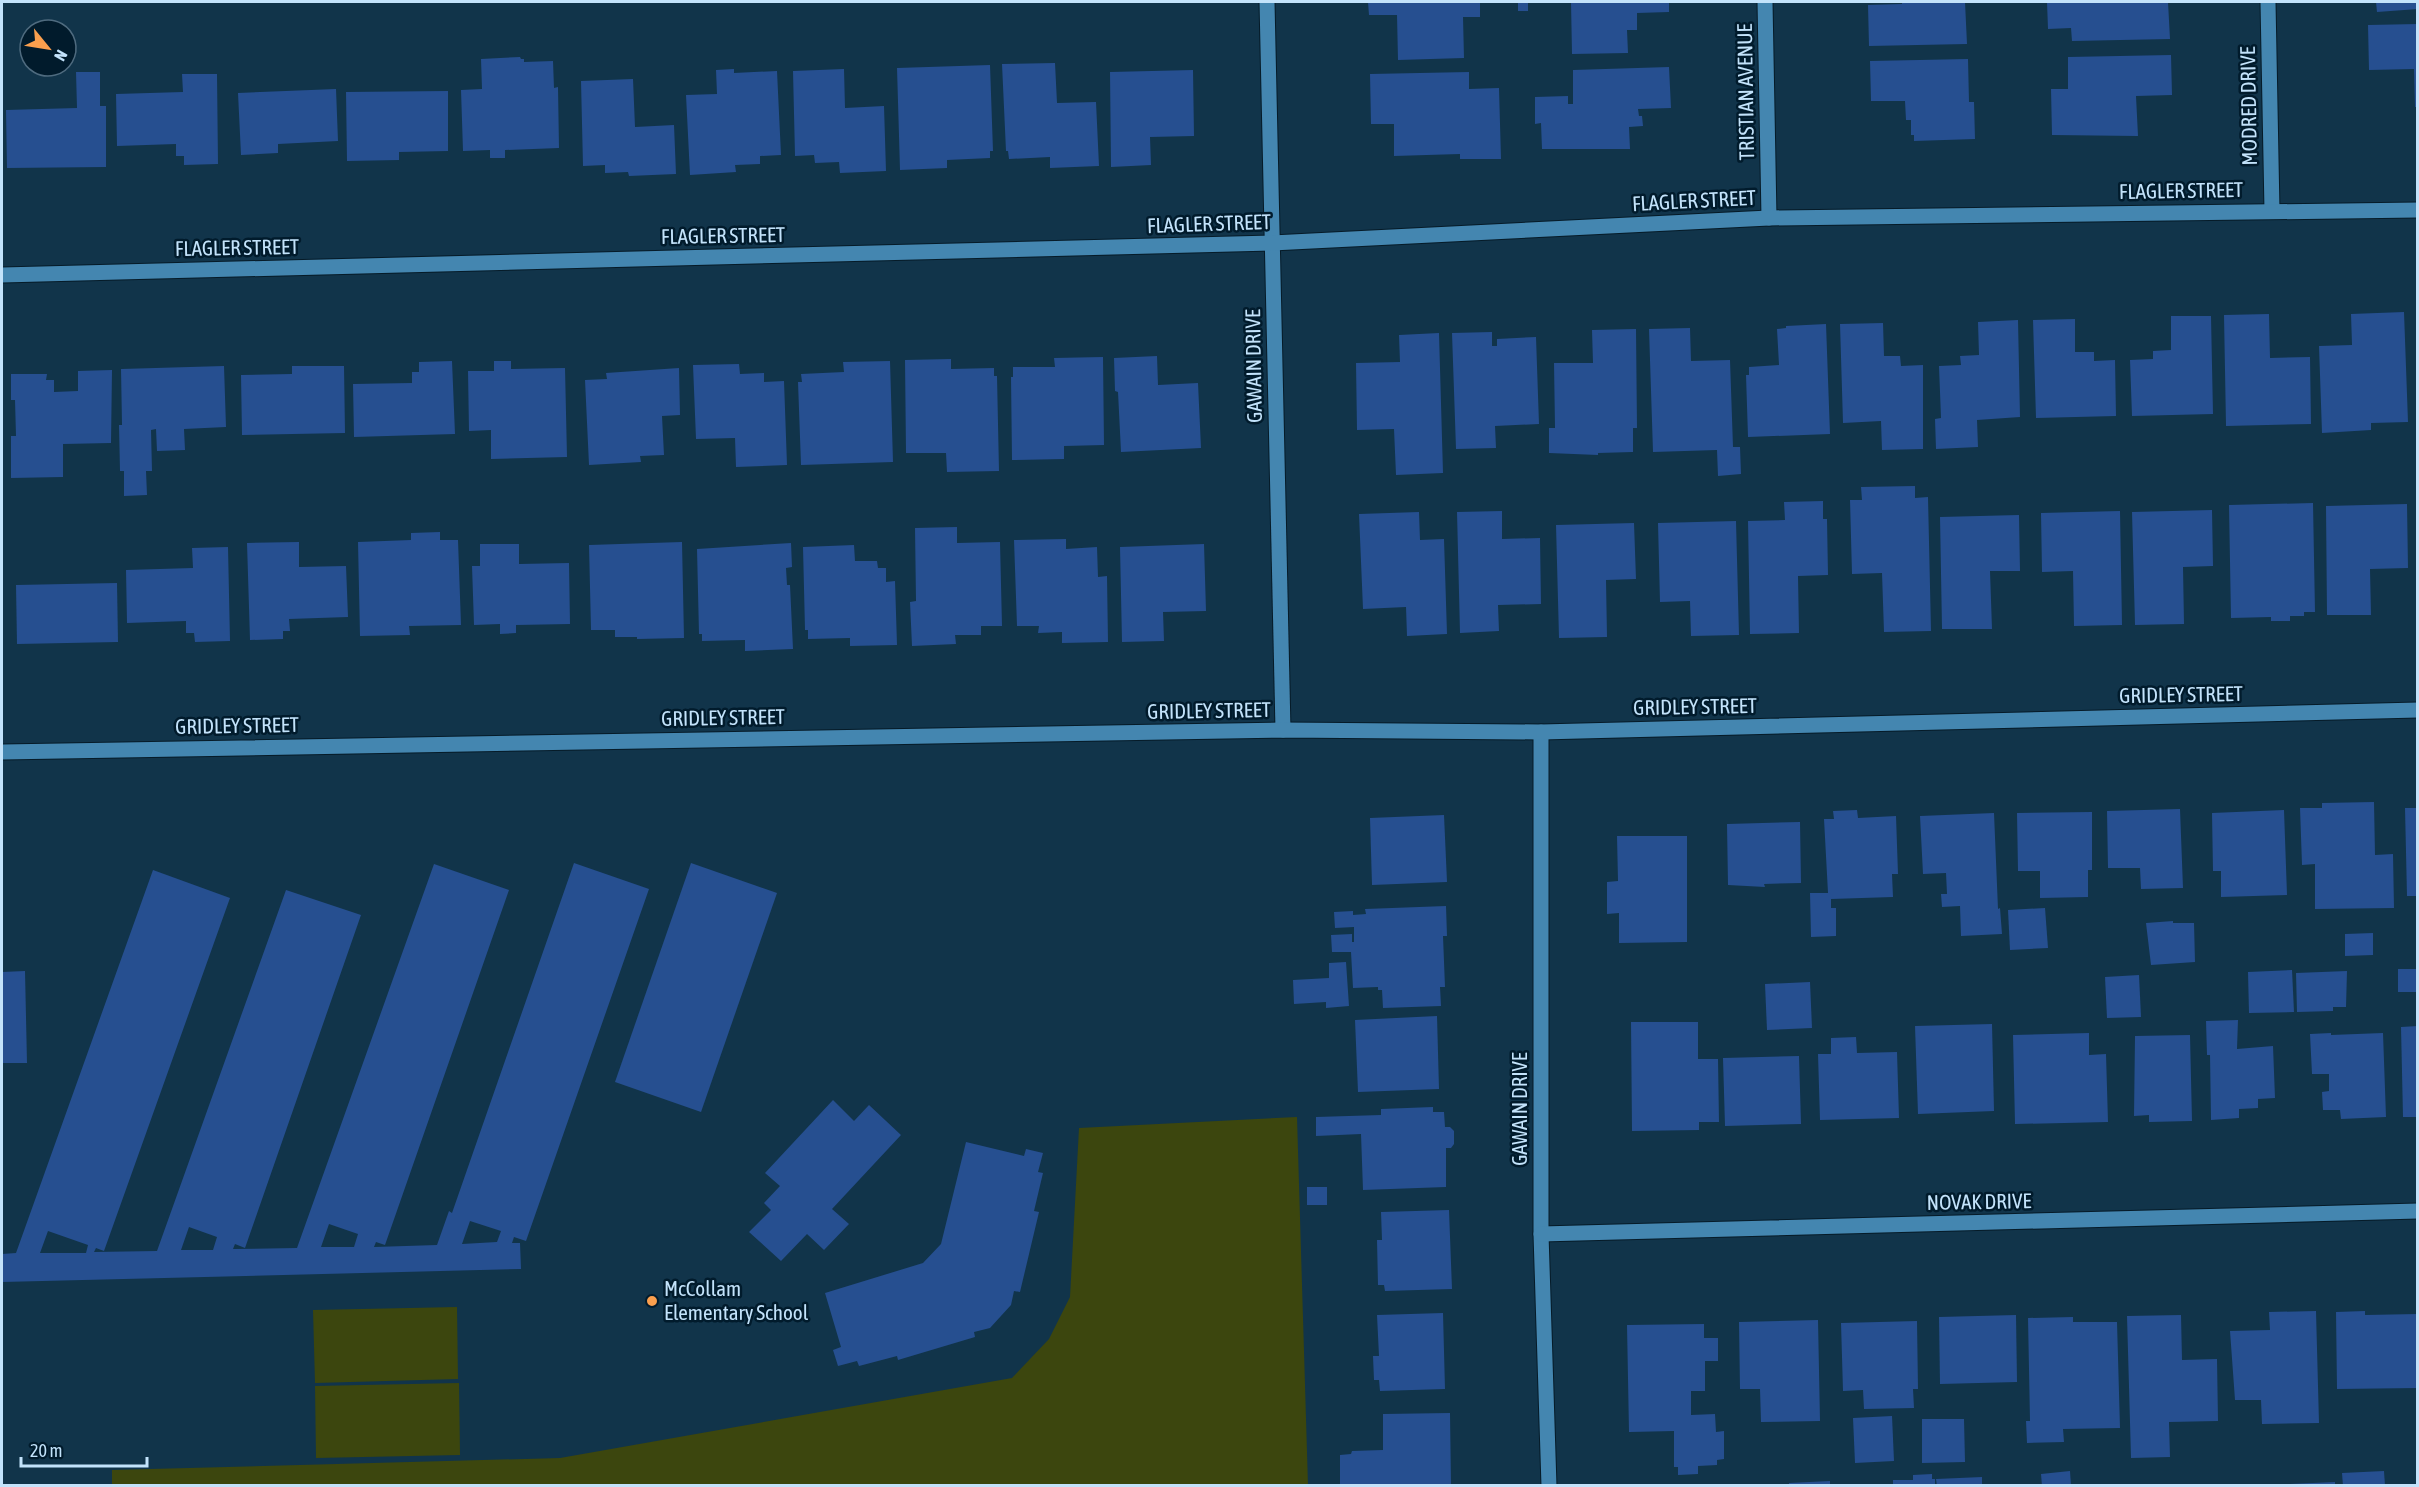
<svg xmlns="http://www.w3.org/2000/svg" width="2419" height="1487" font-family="'Asap Condensed',sans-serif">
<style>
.green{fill:#3c460e}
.building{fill:#264f90;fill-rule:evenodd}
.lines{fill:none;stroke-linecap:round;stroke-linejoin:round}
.minor-casing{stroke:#061b28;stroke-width:17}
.minor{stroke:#4486b0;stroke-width:15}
.poi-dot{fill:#fa9f4e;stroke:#011b2c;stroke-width:2}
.labels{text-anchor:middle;stroke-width:5;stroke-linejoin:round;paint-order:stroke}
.street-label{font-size:21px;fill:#c3e3fb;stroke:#011b2c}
.poi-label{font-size:21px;fill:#c3e3fb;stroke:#011b2c;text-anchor:start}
</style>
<rect width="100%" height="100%" fill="#11344a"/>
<g class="green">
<polygon points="1297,1117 1308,1485 112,1485 112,1470 560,1458 1012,1378 1049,1339 1070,1297 1079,1128"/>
<polygon points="457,1307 458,1379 315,1383 313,1310"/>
<polygon points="459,1383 460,1455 316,1458 315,1386"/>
</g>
<g class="building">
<polygon points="1368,2 1480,2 1480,17 1463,17 1464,58 1398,60 1397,15 1369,15"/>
<rect x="1518" y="2" width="10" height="9"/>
<polygon points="1571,2 1669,2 1669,12 1637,13 1637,30 1627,30 1628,53 1572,54"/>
<polygon points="1902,2 1965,2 1967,44 1869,46 1868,5 1902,4"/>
<polygon points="2047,2 2168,2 2170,39 2072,41 2071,28 2048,29"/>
<polygon points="2376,2 2418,2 2418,9 2377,12"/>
<polygon points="2418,24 2418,107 2415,107 2414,69 2369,70 2368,25"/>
<polygon points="2171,55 2172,95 2136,96 2138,136 2052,135 2051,89 2068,89 2068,57"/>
<polygon points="520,57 521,59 524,59 524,62 553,61 554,88 558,87 559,148 505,150 505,158 490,158 490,150 463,151 461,90 482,89 481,59"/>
<polygon points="1968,59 1969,102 1974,102 1975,139 1914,141 1914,135 1911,135 1911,120 1906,120 1905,101 1871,101 1870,61"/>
<polygon points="1055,63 1057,103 1096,102 1099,166 1050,168 1050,157 1009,159 1008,151 1006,151 1002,64"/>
<polygon points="990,65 993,151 990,151 990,158 947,160 947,168 900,170 897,68"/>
<polygon points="1669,67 1671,108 1638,109 1639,116 1642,116 1643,126 1629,127 1630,149 1542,149 1541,123 1535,124 1535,97 1568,96 1568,104 1573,104 1573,70"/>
<polygon points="734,69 734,73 777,71 781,155 760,156 760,164 735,165 736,172 690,175 686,95 717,94 716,70"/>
<polygon points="844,69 845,108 884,106 886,171 840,173 839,162 815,163 814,155 795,156 793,71"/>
<polygon points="1193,70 1194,136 1150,137 1151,165 1111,167 1110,72"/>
<polygon points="76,72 100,72 100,106 106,106 106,167 7,168 6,110 77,108"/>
<polygon points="1469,72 1469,89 1499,88 1501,159 1460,159 1460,154 1394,156 1394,124 1371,124 1370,74"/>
<polygon points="182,74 217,74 218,164 184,165 184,156 176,156 176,144 117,146 116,94 183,92"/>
<polygon points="633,79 635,127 674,125 676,174 629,176 628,172 605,173 605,165 583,166 581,81"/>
<polygon points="336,89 338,141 278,144 278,153 241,155 238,93"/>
<polygon points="448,91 448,151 399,152 399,160 347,161 346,92"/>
<polygon points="2404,312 2408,422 2371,423 2371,430 2322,433 2319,346 2352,345 2351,314"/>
<polygon points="2269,314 2270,358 2310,357 2311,424 2226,426 2224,315"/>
<polygon points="2171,316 2211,316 2213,414 2132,416 2130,360 2153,359 2153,351 2171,350"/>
<polygon points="2075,319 2075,352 2094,352 2094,361 2115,360 2116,416 2036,418 2033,320"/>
<polygon points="2018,320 2020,417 1977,420 1978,447 1936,449 1935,419 1941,418 1939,366 1961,365 1960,356 1979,355 1978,322"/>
<polygon points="1883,323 1884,356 1900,356 1901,366 1923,365 1923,449 1882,450 1881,421 1843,423 1840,324"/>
<polygon points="1826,324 1830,434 1748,437 1746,375 1749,375 1749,367 1779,365 1777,329 1786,328 1786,326"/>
<polygon points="1690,328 1691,361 1730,360 1733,447 1740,447 1741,474 1718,476 1717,450 1653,452 1649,329"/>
<polygon points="1636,329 1637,428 1633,428 1633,452 1598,453 1598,455 1549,453 1549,428 1555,428 1554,363 1593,363 1592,330"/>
<polygon points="1492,332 1492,346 1497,346 1497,339 1536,337 1539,424 1495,426 1496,448 1456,449 1452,333"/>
<polygon points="1439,333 1443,473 1396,475 1394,429 1357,430 1356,363 1400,362 1399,335"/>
<polygon points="1157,356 1158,385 1198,383 1201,448 1121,452 1118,392 1115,391 1114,358"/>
<polygon points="1103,357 1104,445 1064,446 1064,459 1012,460 1011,377 1013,377 1013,367 1055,367 1054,358"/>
<polygon points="951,359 951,369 994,368 994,376 997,376 999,471 947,472 946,453 906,453 905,360"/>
<polygon points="452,361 455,434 354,437 353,384 412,383 412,372 419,372 419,362"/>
<polygon points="494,361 511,361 511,369 565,368 567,457 491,459 491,430 469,431 468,371 494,371"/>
<polygon points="890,361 893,462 801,465 798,382 802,382 801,374 844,372 843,362"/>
<polygon points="739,364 740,374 764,373 764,382 784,381 787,465 736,467 735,438 696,439 693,365"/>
<polygon points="224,366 226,427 184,429 185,450 157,451 156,429 151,430 152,471 146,471 147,495 124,496 124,471 120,471 119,425 122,425 121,369"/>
<polygon points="292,366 344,366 345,433 242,435 241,375 292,374"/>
<polygon points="679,368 680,415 662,416 664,455 640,456 641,462 589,465 585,380 607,379 606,373"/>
<polygon points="112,370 111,443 63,444 63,477 11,478 11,436 16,436 15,400 11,400 11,374 47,374 46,380 54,380 54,392 78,391 78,371"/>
<polygon points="1915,486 1915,498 1928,497 1931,631 1884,632 1882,573 1852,574 1850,500 1862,500 1861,487"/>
<polygon points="1823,501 1823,519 1827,519 1828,575 1798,576 1799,633 1750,634 1748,521 1785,520 1784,502"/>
<polygon points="2313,503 2315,612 2304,612 2304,616 2290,616 2290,621 2271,621 2271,617 2231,618 2229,505"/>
<polygon points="2407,504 2408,568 2370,569 2371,615 2327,615 2326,506"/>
<polygon points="2212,510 2213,566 2183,567 2184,624 2135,625 2132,512"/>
<polygon points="1502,511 1502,539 1540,538 1541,604 1498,605 1499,631 1460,633 1457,512"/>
<polygon points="2120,511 2122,625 2074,626 2073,571 2042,572 2041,513"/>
<polygon points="1419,512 1420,540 1444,539 1447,634 1407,636 1406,607 1363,609 1359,514"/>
<polygon points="2019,515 2020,571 1990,571 1992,629 1942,629 1940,517"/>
<polygon points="1736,521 1739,635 1691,636 1690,601 1660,602 1658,523"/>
<polygon points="1634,523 1636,579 1606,580 1607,637 1559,638 1556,525"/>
<polygon points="957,527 957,543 1000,542 1002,626 981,626 981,635 955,635 956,644 912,646 910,602 916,601 915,528"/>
<polygon points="440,532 440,540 458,540 461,625 409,626 410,635 360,636 358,542 411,540 411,533"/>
<polygon points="1066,539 1066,549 1097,547 1098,577 1107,576 1108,642 1062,643 1062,632 1038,633 1039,626 1017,626 1014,540"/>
<polygon points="299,542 299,567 346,566 348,617 289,619 290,631 283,631 283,639 250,640 247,543"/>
<polygon points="682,542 684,638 637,639 637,637 615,637 615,630 591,630 589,545"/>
<polygon points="791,543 792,567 786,568 787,585 790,585 793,649 745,651 745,640 702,641 702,634 699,634 697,549"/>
<polygon points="480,544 519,544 519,564 569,563 570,624 516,625 516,633 500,634 500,624 474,625 472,566 480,566"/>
<polygon points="1204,544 1206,611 1163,612 1164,641 1122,642 1120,547"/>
<polygon points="854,545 855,561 877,561 878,568 886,568 886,582 895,581 897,645 850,646 850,638 808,639 808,630 805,630 803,547"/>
<polygon points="228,547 230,641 195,642 194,633 186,633 186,621 127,623 126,570 193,568 192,548"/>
<polygon points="117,583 118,642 17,644 16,585"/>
<polygon points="2374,802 2375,855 2393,854 2394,908 2315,909 2315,864 2302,865 2300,808 2322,808 2322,803"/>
<polygon points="2405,808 2418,808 2418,896 2407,896"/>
<polygon points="2180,809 2183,888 2141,889 2140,868 2108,868 2107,811"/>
<polygon points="1857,810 1858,818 1896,816 1898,874 1892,874 1893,897 1831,899 1831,908 1836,908 1836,936 1811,937 1810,893 1828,893 1824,819 1834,819 1833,811"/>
<polygon points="2284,810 2287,895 2221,897 2221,871 2213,871 2212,813"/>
<polygon points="2092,812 2092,870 2088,870 2088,897 2040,898 2040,871 2018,871 2017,813"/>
<polygon points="1994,813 1998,909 2000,908 2002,934 1961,936 1960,906 1942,907 1941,894 1947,894 1946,873 1923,874 1920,816"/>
<polygon points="1444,815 1447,882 1372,885 1370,818"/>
<polygon points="1800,822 1801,883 1764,884 1765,887 1728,885 1727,824"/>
<polygon points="1617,836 1687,836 1687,942 1619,943 1619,913 1607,914 1607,882 1618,881"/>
<path d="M 574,863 L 649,889 L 526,1241 L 514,1237 L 512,1243 L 520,1243 L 521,1269 L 2,1282 L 2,1254 L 16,1253 L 153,870 L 230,898 L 104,1251 L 96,1248 L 94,1252 L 157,1251 L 286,890 L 361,915 L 245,1248 L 235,1244 L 233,1249 L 297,1248 L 434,864 L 509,890 L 385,1245 L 376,1242 L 374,1247 L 437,1245 L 449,1211 L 452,1213 ZM 470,1221 L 501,1231 L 497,1242 L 462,1244 ZM 329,1224 L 358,1234 L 354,1247 L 321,1247 ZM 189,1227 L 217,1237 L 213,1250 L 181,1250 ZM 48,1231 L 88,1245 L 86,1253 L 40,1253 Z"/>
<polygon points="691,863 777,893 701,1112 615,1082"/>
<polygon points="1446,906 1447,936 1443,936 1445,987 1440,987 1441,1006 1383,1008 1382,990 1378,990 1378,987 1353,988 1351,952 1332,952 1331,935 1352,934 1352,942 1354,942 1354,927 1335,928 1334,912 1353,911 1353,915 1366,914 1365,909"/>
<polygon points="2045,908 2048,948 2010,950 2008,910"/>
<polygon points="2173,921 2173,923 2194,923 2195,962 2151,965 2146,923"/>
<polygon points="2373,933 2373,955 2345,956 2345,934"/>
<polygon points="1346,962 1349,1006 1326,1008 1326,1002 1294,1004 1293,980 1329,978 1329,963"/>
<rect x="2398" y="969" width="20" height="23"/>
<polygon points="2292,970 2294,1012 2249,1013 2248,972"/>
<polygon points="25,971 27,1063 2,1063 2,972"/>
<polygon points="2347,971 2346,1007 2333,1007 2333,1011 2297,1012 2296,973"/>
<polygon points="2139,975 2141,1017 2107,1018 2105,977"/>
<polygon points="1810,982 1812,1028 1767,1030 1765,984"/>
<polygon points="1437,1016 1439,1089 1358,1092 1355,1020"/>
<polygon points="2238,1020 2237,1049 2273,1046 2275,1098 2258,1099 2258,1108 2239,1109 2239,1118 2211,1120 2210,1055 2207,1055 2206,1021"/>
<polygon points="1631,1022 1698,1022 1698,1059 1718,1059 1719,1122 1699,1122 1699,1130 1632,1131"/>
<polygon points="1992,1024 1994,1111 1918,1114 1915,1026"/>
<polygon points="2418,1026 2418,1117 2403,1117 2401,1027"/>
<polygon points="2089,1033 2089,1055 2106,1054 2108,1122 2015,1124 2013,1035"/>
<polygon points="2331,1033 2331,1035 2383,1033 2386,1117 2341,1119 2340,1110 2323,1110 2322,1092 2329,1091 2329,1074 2312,1074 2310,1034"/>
<polygon points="2190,1035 2192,1121 2149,1122 2149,1115 2134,1116 2135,1036"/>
<polygon points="1856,1037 1857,1053 1897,1052 1899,1118 1820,1120 1818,1054 1831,1054 1831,1038"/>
<polygon points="1799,1056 1801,1124 1725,1126 1723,1058"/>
<polygon points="833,1100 854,1121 869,1105 901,1135 832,1209 849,1224 824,1250 807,1234 781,1261 749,1232 771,1210 764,1203 780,1186 765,1173"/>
<polygon points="1433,1107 1433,1112 1444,1112 1445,1127 1450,1127 1454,1131 1454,1144 1451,1148 1446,1148 1446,1187 1363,1190 1361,1134 1316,1136 1316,1117 1381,1115 1381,1109"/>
<polygon points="966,1142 1024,1156 1026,1149 1043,1153 1038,1172 1043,1173 1034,1211 1039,1212 1020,1292 1014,1291 1011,1305 990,1328 974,1332 975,1337 898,1360 897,1356 859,1366 857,1361 838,1366 833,1350 841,1347 825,1293 923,1263 941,1244"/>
<rect x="1307" y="1187" width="20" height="18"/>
<polygon points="1449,1210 1452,1289 1385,1291 1384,1285 1378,1285 1377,1240 1382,1240 1381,1212"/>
<polygon points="2316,1311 2319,1423 2262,1424 2261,1400 2235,1400 2230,1331 2270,1330 2269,1312"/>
<polygon points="2365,1311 2365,1315 2418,1314 2418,1388 2337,1389 2336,1312"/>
<polygon points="1443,1313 1445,1389 1380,1391 1379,1380 1374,1380 1373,1356 1379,1356 1377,1315"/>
<polygon points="2016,1315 2017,1382 1940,1384 1939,1317"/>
<polygon points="2181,1315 2182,1360 2217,1359 2218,1421 2169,1422 2170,1457 2131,1458 2127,1316"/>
<polygon points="2073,1317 2073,1322 2117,1322 2120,1428 2063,1429 2064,1442 2027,1443 2026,1421 2030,1421 2028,1318"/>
<polygon points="1818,1320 1820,1421 1761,1422 1760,1389 1740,1389 1739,1322"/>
<polygon points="1917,1321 1918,1389 1913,1389 1914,1408 1864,1409 1863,1390 1843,1391 1841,1323"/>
<polygon points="1704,1324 1704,1338 1718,1338 1718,1361 1705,1361 1705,1391 1691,1391 1691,1415 1715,1414 1716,1432 1724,1431 1724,1459 1717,1460 1717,1465 1698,1466 1698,1474 1678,1475 1678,1467 1674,1467 1674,1431 1629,1432 1627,1325"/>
<polygon points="1450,1413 1451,1486 1340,1486 1340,1455 1351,1454 1352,1451 1383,1450 1383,1414"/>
<polygon points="1892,1416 1894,1461 1855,1463 1853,1418"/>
<polygon points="1922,1419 1964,1419 1965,1462 1922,1463"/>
<polygon points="2070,1471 2071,1486 2042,1486 2041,1474"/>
<polygon points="2384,1471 2385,1486 2343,1486 2342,1473"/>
<polygon points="1932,1474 1932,1479 1935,1479 1935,1486 1893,1486 1893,1480 1913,1480 1913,1475"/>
<polygon points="1982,1477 1982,1486 1937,1486 1936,1479"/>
<polygon points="1830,1481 1830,1486 1789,1486 1789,1483"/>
<polygon points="2335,1482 2335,1486 2290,1486 2290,1484"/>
</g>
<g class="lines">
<defs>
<g id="minor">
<polyline points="1267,2 1283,730"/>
<polyline points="1765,2 1769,218"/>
<polyline points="2268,2 2272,211"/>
<polyline points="2,275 1272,243 1769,218 2418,210"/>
<polyline points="1541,732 1541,1234 1549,1486"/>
<polyline points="2,752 1283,730 1541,732 2418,710"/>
<polyline points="1541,1234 2418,1211"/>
</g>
</defs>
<use href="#minor" class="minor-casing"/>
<use href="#minor" class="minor"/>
</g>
<circle class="poi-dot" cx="652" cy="1301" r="6"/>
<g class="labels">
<g class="street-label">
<text transform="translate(1746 92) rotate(-91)" y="7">TRISTIAN AVENUE</text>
<text transform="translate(2249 106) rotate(-91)" y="7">MODRED DRIVE</text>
<text transform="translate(2181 191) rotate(-1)" y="7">FLAGLER STREET</text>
<text transform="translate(1694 201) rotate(-3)" y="7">FLAGLER STREET</text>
<text transform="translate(1209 224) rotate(-2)" y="7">FLAGLER STREET</text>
<text transform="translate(723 236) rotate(-1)" y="7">FLAGLER STREET</text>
<text transform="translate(237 248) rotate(-1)" y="7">FLAGLER STREET</text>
<text transform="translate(1254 366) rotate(-91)" y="7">GAWAIN DRIVE</text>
<text transform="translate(2181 695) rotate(-1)" y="7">GRIDLEY STREET</text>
<text transform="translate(1695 707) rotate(-1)" y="7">GRIDLEY STREET</text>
<text transform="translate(1209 711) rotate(-1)" y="7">GRIDLEY STREET</text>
<text transform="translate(723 718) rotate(-1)" y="7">GRIDLEY STREET</text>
<text transform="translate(237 726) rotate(-1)" y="7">GRIDLEY STREET</text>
<text transform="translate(1520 1109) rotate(-90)" y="7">GAWAIN DRIVE</text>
<text transform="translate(1979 1202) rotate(-1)" y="7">NOVAK DRIVE</text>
</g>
<g class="poi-label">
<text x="664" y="1296">McCollam<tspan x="664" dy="24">Elementary School</tspan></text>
</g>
</g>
<rect width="2419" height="1487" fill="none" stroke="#c3e3fb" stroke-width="6"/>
<g transform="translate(48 48) rotate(120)"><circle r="28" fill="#011b2c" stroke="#4f6b7f" stroke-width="1.5"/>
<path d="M0-4.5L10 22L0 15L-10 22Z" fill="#fa9f4e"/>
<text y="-9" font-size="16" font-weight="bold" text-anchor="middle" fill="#c3e3fb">N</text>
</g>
<path d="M21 1457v9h126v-9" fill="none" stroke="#c3e3fb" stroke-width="3"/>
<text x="30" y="1457" font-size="18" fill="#c3e3fb" stroke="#011b2c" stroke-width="4.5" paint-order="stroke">20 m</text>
</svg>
